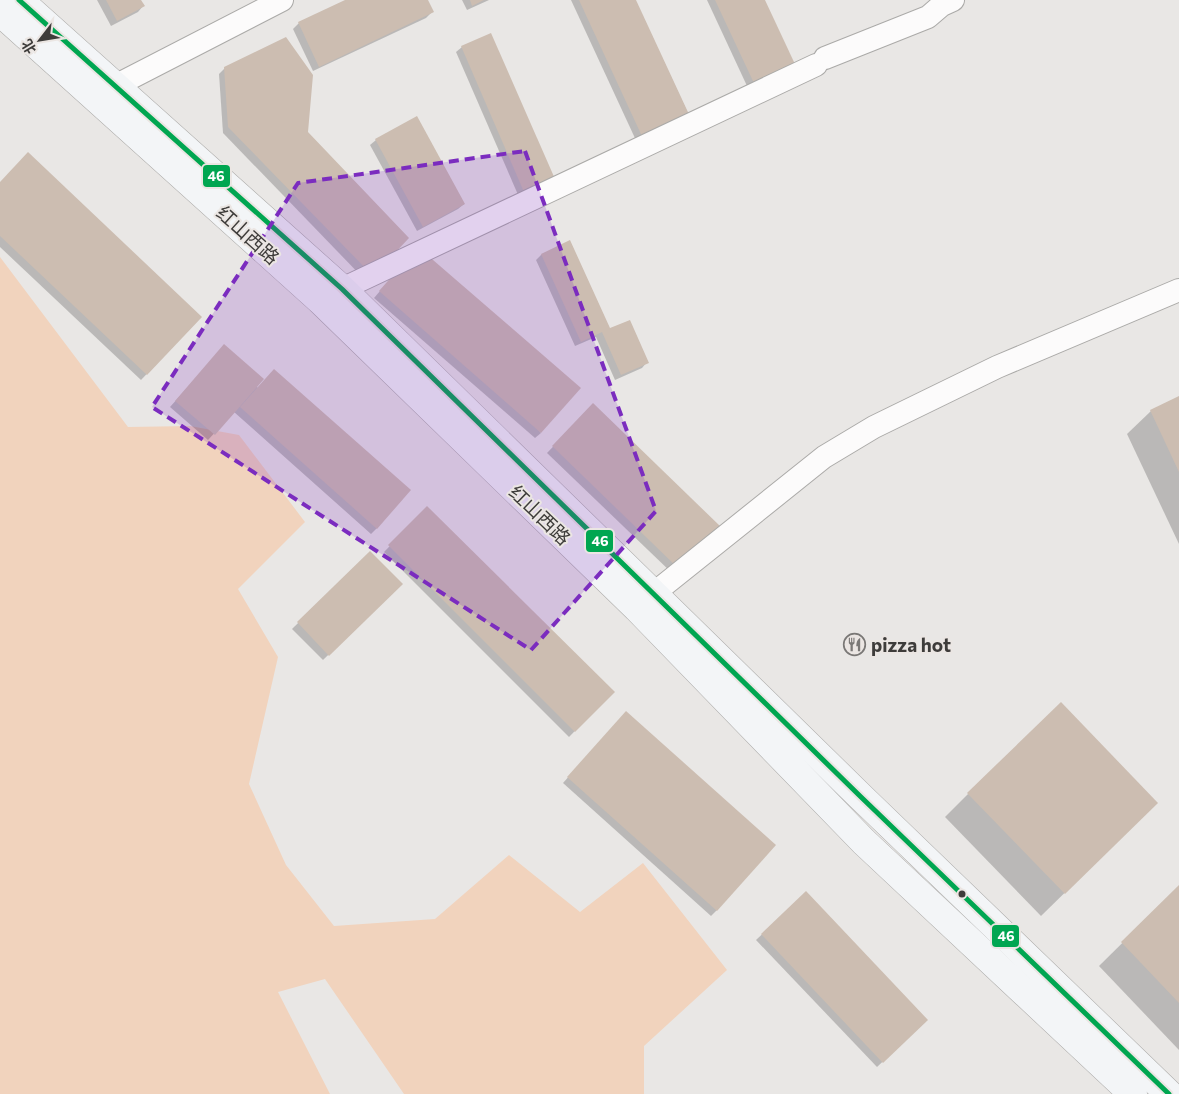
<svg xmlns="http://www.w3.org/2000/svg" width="1179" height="1094" font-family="Commissioner,'Noto Sans SC',sans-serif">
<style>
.green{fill:#f1d3bd}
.shadow{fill:#0003}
.building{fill:#ccbdb1}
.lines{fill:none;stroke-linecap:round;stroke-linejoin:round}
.street-casing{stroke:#abaaa8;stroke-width:24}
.secondary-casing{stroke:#abaaa8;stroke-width:29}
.street{stroke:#fcfbfb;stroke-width:22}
.secondary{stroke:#f3f5f7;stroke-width:28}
.bus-1-casing{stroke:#ebe6e3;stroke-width:9}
.bus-1{stroke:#00a651;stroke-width:5}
.marked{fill:#7b2cbf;fill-opacity:0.2;stroke:#7b2cbf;stroke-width:4;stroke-dasharray:10 6;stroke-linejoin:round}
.bus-dot{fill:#3e3c3a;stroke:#ebe6e3;stroke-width:2}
.labels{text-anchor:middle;stroke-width:4;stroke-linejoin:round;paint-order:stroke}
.street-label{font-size:19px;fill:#3e3c3a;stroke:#ebe6e3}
.poi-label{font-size:19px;font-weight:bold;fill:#3e3c3a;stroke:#ebe6e3;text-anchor:start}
.line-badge{stroke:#ebe6e3;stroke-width:2}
.badge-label{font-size:14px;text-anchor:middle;font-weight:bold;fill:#fff}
</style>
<rect width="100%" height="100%" fill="#e9e7e5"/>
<polygon class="green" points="0,257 128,427 190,426 239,435 305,522 238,589 278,657 249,784 286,865 334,926 435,919 509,855 580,912 643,863 727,970 644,1046 644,1094 404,1094 325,979 278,992 330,1094 0,1094"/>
<g class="shadow">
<polygon points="97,0 140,0 143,6 138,12 111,26"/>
<polygon points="348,0 426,0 432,12 426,18 313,71 293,29 299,23"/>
<polygon points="462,0 489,0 467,10"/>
<polygon points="571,0 635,0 692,122 640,149"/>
<polygon points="707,0 764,0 754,101"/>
<polygon points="462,47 547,185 519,197 456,52"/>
<polygon points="225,68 306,132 407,238 366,281 223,133 219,74"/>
<polygon points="376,140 464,204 458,209 417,231 370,145"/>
<polygon points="0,183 201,317 141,380 0,247"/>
<polygon points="569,242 609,330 647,362 642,368 615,380 596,337 575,346 536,260 541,255"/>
<polygon points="412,254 541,433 535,438 374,298"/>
<polygon points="219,352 258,388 377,528 371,534 234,412 208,440 170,407"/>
<polygon points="1179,398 1179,544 1127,434 1151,411"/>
<polygon points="593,405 719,527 673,574 547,453"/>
<polygon points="427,508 613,692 569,737 384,552"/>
<polygon points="370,552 401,584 323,660 292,629"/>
<polygon points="621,718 717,910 711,916 563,783"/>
<polygon points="968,794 1133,826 1041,916 945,817"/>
<polygon points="1179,887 1179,1050 1099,966"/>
<polygon points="806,893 927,1020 877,1067 756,940"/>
</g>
<g class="building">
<polygon points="106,0 141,0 145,6 117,21"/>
<polygon points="345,0 428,0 434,12 319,67 298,22"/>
<polygon points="470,0 484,0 472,6"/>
<polygon points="579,0 636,0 693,123 646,145"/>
<polygon points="715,0 765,0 801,77 760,96"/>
<polygon points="491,33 555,179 524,192 461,46"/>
<polygon points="286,37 313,75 308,132 409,238 373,276 228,127 224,67"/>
<polygon points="417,116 465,204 423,227 375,139"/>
<polygon points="28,152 202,317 147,375 0,236 0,182"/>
<polygon points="570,240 610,328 630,320 649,363 621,375 602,332 581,342 541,254"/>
<polygon points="418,247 581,388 541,433 379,291"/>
<polygon points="224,344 264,379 215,435 175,401"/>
<polygon points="274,369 411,490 377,529 240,407"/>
<polygon points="1179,396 1179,472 1150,410"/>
<polygon points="593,403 721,527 680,570 552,446"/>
<polygon points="427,506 615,692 575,732 388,545"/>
<polygon points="370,551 403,584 329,656 297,622"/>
<polygon points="1061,702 1158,803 1065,894 967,793"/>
<polygon points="626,711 776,845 717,911 567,777"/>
<polygon points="1179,885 1179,1003 1121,942"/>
<polygon points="806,891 928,1020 883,1063 761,934"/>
</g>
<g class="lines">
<defs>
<g id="street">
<polyline points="825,58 928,17 942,5 953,0"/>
<polyline points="115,86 282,0"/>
<polyline points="342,289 816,65"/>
<polyline points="653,594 824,457 874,427 997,367 1179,290"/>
</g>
<g id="secondary">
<polyline points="19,0 342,289 861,797 1169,1094"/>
<polyline points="0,12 320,300 637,608 864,842 1133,1094"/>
</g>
</defs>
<use href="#street" class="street-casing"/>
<use href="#secondary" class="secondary-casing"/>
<use href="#street" class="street"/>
<use href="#secondary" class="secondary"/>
<defs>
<polyline id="bus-1" points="19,0 342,289 861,797 1169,1094"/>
</defs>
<use href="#bus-1" class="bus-1-casing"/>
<use href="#bus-1" class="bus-1"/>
</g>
<path class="marked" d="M 525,151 L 656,511 L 531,650 L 152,407 L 298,183 Z"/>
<defs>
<symbol id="restaurant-ring" viewBox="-11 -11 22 22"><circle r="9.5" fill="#ebe6e3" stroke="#7a7876" stroke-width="1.5"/><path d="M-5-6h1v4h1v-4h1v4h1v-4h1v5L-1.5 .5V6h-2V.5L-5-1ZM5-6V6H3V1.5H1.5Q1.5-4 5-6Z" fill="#7a7876"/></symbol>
</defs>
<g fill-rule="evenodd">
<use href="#restaurant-ring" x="842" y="632" width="25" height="25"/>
</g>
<circle class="bus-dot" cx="962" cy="894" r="4.5"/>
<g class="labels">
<g class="street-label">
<text transform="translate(248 235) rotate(42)" y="7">红山西路</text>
<text transform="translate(540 515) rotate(44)" y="7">红山西路</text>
</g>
<g class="poi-label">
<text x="871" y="652">pizza hot</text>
</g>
</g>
<g class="line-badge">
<rect x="202" y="164" width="29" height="24" rx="5" fill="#00a651"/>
<rect x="585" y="529" width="29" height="24" rx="5" fill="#00a651"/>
<rect x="991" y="924" width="29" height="24" rx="5" fill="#00a651"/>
</g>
<g class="badge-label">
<text x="216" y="181">46</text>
<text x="600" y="546">46</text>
<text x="1006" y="941">46</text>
</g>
<g transform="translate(40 40) rotate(239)" stroke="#ebe6e3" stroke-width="4" paint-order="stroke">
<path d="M0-4L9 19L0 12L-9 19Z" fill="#3e3c3a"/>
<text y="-8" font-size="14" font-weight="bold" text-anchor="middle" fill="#3e3c3a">北</text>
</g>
</svg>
